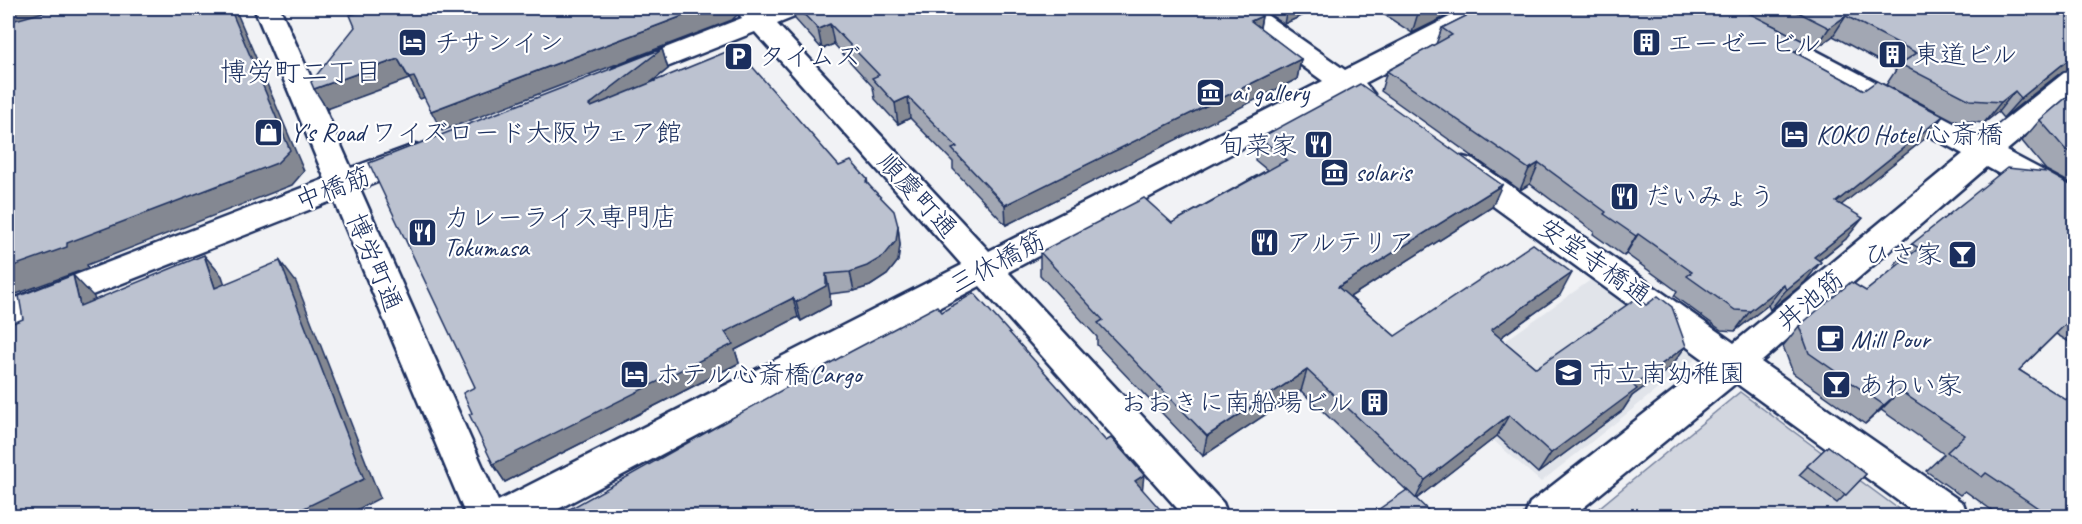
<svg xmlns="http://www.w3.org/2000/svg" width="2082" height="524" font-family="Caveat,'Klee One',sans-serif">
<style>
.built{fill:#e1e4ea}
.green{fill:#d2d6df;stroke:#76829e;stroke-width:1.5}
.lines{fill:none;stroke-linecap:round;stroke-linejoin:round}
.street-casing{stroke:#1b2f5e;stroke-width:5}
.street{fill:#fff;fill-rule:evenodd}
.wall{fill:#a2a7b3;stroke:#1b2f5e;stroke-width:1.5}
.shaded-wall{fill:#848892;stroke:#1b2f5e;stroke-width:1.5}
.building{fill:#bcc2d0;stroke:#1b2f5e;stroke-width:1.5}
.labels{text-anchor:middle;stroke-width:4.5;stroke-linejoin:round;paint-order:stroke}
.poi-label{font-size:26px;fill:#1b2f5e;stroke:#fff;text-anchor:start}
.street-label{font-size:26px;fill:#1b2f5e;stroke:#fff}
.neighbourhood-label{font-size:27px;fill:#1b2f5e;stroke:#fff}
</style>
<rect width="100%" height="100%" fill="#f1f2f5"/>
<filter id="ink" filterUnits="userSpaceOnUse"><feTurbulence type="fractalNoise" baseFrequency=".0167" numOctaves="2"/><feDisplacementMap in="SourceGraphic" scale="12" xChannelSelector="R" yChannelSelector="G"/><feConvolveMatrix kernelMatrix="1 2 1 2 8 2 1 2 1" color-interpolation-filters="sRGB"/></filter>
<g filter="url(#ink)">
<polygon class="built" points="1592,279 1698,357 1541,482 1436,390"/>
<polygon class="green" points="1740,392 1908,516 1589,516"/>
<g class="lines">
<defs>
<g id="street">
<polygon points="254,8 280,8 351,168 416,144 427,148 431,155 427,162 360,189 498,501 962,265 755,32 634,80 624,83 614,80 610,74 614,68 742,18 735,8 762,8 764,10 770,8 806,8 802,14 777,24 989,251 1323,81 1231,14 1227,8 1257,8 1345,70 1467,8 1500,8 1496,14 1365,83 1374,94 1370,101 1360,103 1342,95 1008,272 1223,503 1228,516 1184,516 980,286 545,516 466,516 334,200 8,328 8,301 325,179"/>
<polygon points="1703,8 1735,8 1982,138 2064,73 2074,71 2074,94 2006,151 2074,187 2074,212 2063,209 1987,167 1761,362 1963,503 1968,516 1919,516 1736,383 1573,516 1525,516 1530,503 1709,363 1452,176 1448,168 1452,160 1463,157 1474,160 1734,343 1963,154 1707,14"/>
</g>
</defs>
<use href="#street" class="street-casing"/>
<use href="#street" class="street"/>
</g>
<g class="wall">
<polygon points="792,8 1250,8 1262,16 1260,28 1301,59 1297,79 1006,225 953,169 953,162 910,118 898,124 875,99 873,87 834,44 822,49 795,19"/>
<polygon points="1260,8 1319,8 1284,24"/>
<polygon points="1374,8 1463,8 1412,33"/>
<polygon points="1482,8 2074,8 2074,69 2063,71 2003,118 1998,112 1984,123 1953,120 1886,85 1896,70 1833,36 1816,48 1772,25 1807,43 1799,55 1864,90 1943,116 1927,137 1841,205 1846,239 1819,261 1805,282 1770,310 1768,305 1735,331 1721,330 1674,296 1677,291 1626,254 1624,256 1593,234 1594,232 1530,184 1520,190 1381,91 1387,71 1436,44 1442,28"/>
<polygon points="662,49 668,69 651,83 867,179 868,184 898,226 900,245 898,261 887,275 870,286 854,291 830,294 830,305 801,321 798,317 735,350 739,363 505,482 493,464 472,413"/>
<polygon points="2074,91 2074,185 2046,170 2022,141 2040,120"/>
<polygon points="1260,138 1492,207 1350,297 1395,336 1560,295 1500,338 1536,368 1670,368 1632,396 1623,410 1538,473 1497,436 1416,499 1301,391 1203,456 1097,345 1097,337 1040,275 1040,252 1172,223 1267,170 1255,160"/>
<polygon points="2074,187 2074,345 2056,334 2019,370 2067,401 2074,393 2074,516 2000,516 1965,491 1960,495 1926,471 1944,454 1881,410 1865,424 1793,373 1783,346 1799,326 1866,291 1898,266 1895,264 1912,244"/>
<polygon points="1828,446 1866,474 1837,503 1799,475"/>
</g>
<g class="shaded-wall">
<polygon points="8,8 76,8 8,28"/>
<polygon points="230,8 237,8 239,13 237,13 304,171 292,185 87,265 88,268 8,297 8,268 67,243"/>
<polygon points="704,8 735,8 737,15 732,20 442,131 431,111"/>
<polygon points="1287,8 1319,8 1284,24"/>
<polygon points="1429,8 1463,8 1412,33 1418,13"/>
<polygon points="1262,16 1258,36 1251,21"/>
<polygon points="1846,16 1833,36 1816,48 1829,28"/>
<polygon points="830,24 834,44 822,49 818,29"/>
<polygon points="1807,43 1794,64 1794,52"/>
<polygon points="662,49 668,69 597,124 589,105"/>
<polygon points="2074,55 2074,69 2063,71 2003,118 2021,98"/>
<polygon points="398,59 409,79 327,109 314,89"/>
<polygon points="1301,59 1297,79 1006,225 1005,205"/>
<polygon points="414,77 425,97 420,99 409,78"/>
<polygon points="2015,91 1998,112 1984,123 2001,102"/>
<polygon points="908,97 910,118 898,124 895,103"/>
<polygon points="1943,116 1927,137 1820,222 1836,202"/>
<polygon points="1539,163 1530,184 1520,190 1529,169"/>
<polygon points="1502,185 1492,207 1331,309 1338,287"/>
<polygon points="1863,218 1846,239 1798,277 1814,257"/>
<polygon points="898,226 900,245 898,261 887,275 870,286 854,291 850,272"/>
<polygon points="1638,234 1626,254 1624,256 1636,236"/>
<polygon points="204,255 222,276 233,309 215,288"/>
<polygon points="280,261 296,282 380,498 345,516 288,516"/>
<polygon points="1821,262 1805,282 1770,310 1786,290"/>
<polygon points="1572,273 1560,295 1480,352 1491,330"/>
<polygon points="826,274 830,294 830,305 801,321 796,302"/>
<polygon points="73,275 94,297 101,327 80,306"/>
<polygon points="1784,285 1768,305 1735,331 1750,311"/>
<polygon points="793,298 798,317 735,350 739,363 505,482 493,464 725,332"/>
<polygon points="1686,346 1670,368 1632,396 1623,410 1538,473 1551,453 1633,385"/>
<polygon points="1307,370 1301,391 1203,456 1207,436"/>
<polygon points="1900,391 1881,410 1865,424 1884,405"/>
<polygon points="1509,415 1497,436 1415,500 1425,480"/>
<polygon points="1144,475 1142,493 1135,481"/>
</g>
<g class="building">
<polygon points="58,8 230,8 290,150 277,163 67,243 67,247 8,268 8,22"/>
<polygon points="374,8 704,8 431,111 414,77 409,78 398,59 314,89 311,82 355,27 350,15"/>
<polygon points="798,8 1250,8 1262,16 1251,21 1301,59 1005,205 952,149 957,147 908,97 895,103 872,78 879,75 830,24 818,29"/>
<polygon points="1411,8 1429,8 1418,13"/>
<polygon points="1482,8 1739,8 1807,43 1794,52 1864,90 1877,81 1943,116 1836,202 1863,218 1814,257 1821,262 1786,290 1784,285 1750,311 1735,310 1687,276 1692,272 1638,234 1636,236 1604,214 1606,212 1539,163 1529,169 1387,71 1452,35 1442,28"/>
<polygon points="1790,8 2074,8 2074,55 2021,98 2015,91 2001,102 1970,100 1900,64 1917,53 1846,16 1829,28"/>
<polygon points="736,48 839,166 851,161 867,179 866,182 894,211 898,226 896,241 884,256 867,266 850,272 826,274 826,286 796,302 793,298 725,332 733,344 493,464 469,414 472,413 463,393 475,387 369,163 662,49 589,105 591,107"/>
<polygon points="1360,84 1502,185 1338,287 1395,336 1533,244 1572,273 1491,330 1536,368 1637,298 1646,305 1658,296 1672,307 1686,346 1633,385 1637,389 1551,453 1509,415 1425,480 1307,370 1207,436 1098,323 1103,320 1040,252 1144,198 1172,223 1287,160 1260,138"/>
<polygon points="2074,91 2074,154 2065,149 2040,120"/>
<polygon points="2007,168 2047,172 2074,187 2074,316 2019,370 2071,403 2074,398 2074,516 2050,516 1986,473 1982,477 1947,452 1965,435 1900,391 1884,405 1809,353 1799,326 1851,282 1866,291 1919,248 1912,244"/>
<polygon points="204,255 215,288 280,261 364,479 288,516 8,516 8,325 23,319 19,296 73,275 80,306"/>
<polygon points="974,293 1106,441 1111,438 1144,475 1135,481 1166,516 571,516 568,510 850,352 937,306 942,312"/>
<polygon points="1828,446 1866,474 1846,495 1807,466"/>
<polygon points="1407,490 1434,516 1369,516"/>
</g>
</g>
<defs>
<symbol id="hotel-square" viewBox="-11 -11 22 22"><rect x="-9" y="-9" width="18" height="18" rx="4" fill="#1b2f5e" stroke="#fff"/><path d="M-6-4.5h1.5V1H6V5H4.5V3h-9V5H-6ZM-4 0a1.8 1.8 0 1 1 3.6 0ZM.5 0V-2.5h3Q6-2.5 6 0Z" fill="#fff"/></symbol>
<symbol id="building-square" viewBox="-11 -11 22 22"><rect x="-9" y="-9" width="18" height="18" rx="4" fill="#1b2f5e" stroke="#fff"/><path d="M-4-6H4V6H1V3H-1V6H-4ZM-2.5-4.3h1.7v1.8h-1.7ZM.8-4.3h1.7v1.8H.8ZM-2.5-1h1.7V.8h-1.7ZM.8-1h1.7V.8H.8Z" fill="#fff"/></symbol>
<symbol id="parking-square" viewBox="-11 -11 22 22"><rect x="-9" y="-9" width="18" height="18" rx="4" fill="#1b2f5e" stroke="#fff"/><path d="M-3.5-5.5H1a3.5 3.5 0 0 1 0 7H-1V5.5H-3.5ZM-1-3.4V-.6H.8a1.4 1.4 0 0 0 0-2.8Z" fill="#fff"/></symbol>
<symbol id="museum-square" viewBox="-11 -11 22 22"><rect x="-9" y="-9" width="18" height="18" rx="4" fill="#1b2f5e" stroke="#fff"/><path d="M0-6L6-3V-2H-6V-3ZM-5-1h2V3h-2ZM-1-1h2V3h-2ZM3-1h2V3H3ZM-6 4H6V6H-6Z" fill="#fff"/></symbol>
<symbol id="shop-square" viewBox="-11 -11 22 22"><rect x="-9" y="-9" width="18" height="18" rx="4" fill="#1b2f5e" stroke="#fff"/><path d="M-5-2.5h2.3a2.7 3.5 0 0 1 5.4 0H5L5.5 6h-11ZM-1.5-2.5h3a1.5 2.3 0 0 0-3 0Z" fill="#fff"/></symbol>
<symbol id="restaurant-square" viewBox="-11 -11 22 22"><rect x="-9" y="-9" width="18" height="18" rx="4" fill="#1b2f5e" stroke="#fff"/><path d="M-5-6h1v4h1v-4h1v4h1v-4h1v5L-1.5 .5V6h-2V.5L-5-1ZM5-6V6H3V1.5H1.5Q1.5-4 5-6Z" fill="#fff"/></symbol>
<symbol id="bar-square" viewBox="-11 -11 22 22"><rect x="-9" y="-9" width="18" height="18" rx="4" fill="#1b2f5e" stroke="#fff"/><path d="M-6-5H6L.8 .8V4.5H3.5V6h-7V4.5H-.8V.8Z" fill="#fff"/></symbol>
<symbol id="cafe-square" viewBox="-11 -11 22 22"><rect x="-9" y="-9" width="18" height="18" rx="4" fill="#1b2f5e" stroke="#fff"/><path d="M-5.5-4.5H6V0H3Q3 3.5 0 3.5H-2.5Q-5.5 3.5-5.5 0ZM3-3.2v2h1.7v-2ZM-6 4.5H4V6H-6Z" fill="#fff"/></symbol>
<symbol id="school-square" viewBox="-11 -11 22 22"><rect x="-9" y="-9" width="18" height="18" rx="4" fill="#1b2f5e" stroke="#fff"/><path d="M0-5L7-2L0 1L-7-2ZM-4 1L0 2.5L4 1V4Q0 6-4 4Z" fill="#fff"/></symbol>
</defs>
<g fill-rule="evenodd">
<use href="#hotel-square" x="396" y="26" width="33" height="33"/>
<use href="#building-square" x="1630" y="26" width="33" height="33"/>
<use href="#building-square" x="1876" y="38" width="33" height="33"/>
<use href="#parking-square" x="722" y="40" width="33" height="33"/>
<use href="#museum-square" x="1194" y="76" width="33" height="33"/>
<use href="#shop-square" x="252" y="116" width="33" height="33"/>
<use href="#hotel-square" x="1778" y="118" width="33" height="33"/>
<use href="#restaurant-square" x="1302" y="128" width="33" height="33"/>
<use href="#museum-square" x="1318" y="156" width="33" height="33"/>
<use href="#restaurant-square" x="1608" y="180" width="33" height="33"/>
<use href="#restaurant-square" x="406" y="216" width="33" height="33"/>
<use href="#restaurant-square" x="1248" y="226" width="33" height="33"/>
<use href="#bar-square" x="1946" y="238" width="33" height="33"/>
<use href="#cafe-square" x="1814" y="322" width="33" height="33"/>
<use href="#school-square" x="1552" y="356" width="33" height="33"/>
<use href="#hotel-square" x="618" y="358" width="33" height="33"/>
<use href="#bar-square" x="1820" y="368" width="33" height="33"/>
<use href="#building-square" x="1358" y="386" width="33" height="33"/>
</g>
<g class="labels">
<g class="poi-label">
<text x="434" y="51">チサンイン</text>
<text x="1667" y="52">エーゼービル</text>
<text x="1914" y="63">東道ビル</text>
<text x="759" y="65">タイムズ</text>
<text x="1231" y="101">ai gallery</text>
<text x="290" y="141">Y's Road ワイズロード大阪ウェア館</text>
<text x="1816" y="143">KOKO Hotel 心斎橋</text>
<text x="1297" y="154" text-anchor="end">旬菜家</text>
<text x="1355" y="181">solaris</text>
<text x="1645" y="205">だいみょう</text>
<text x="444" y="226">カレーライス専門店<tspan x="444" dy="30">Tokumasa</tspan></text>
<text x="1286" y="251">アルテリア</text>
<text x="1942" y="263" text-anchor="end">ひさ家</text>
<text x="1851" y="348">Mill Pour</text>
<text x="1589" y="382">市立南幼稚園</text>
<text x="655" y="383">ホテル心斎橋Cargo</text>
<text x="1858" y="394">あわい家</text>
<text x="1354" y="411" text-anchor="end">おおきに南船場ビル</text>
</g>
<g class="street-label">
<text transform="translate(333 188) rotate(-21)" y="9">中橋筋</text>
<text transform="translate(918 195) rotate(48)" y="9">順慶町通</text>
<text transform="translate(1595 261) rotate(35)" y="9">安堂寺橋通</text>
<text transform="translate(375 262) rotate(67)" y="9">博労町通</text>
<text transform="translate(997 262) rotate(-28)" y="9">三休橋筋</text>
<text transform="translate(1810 300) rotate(-40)" y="9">丼池筋</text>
</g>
<g class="neighbourhood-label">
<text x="301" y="81">博労町二丁目</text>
</g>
</g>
<rect width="2082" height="524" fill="none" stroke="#fff" stroke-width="30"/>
<rect x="15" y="15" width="2052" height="494" fill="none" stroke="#1b2f5e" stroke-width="2" filter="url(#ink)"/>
</svg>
